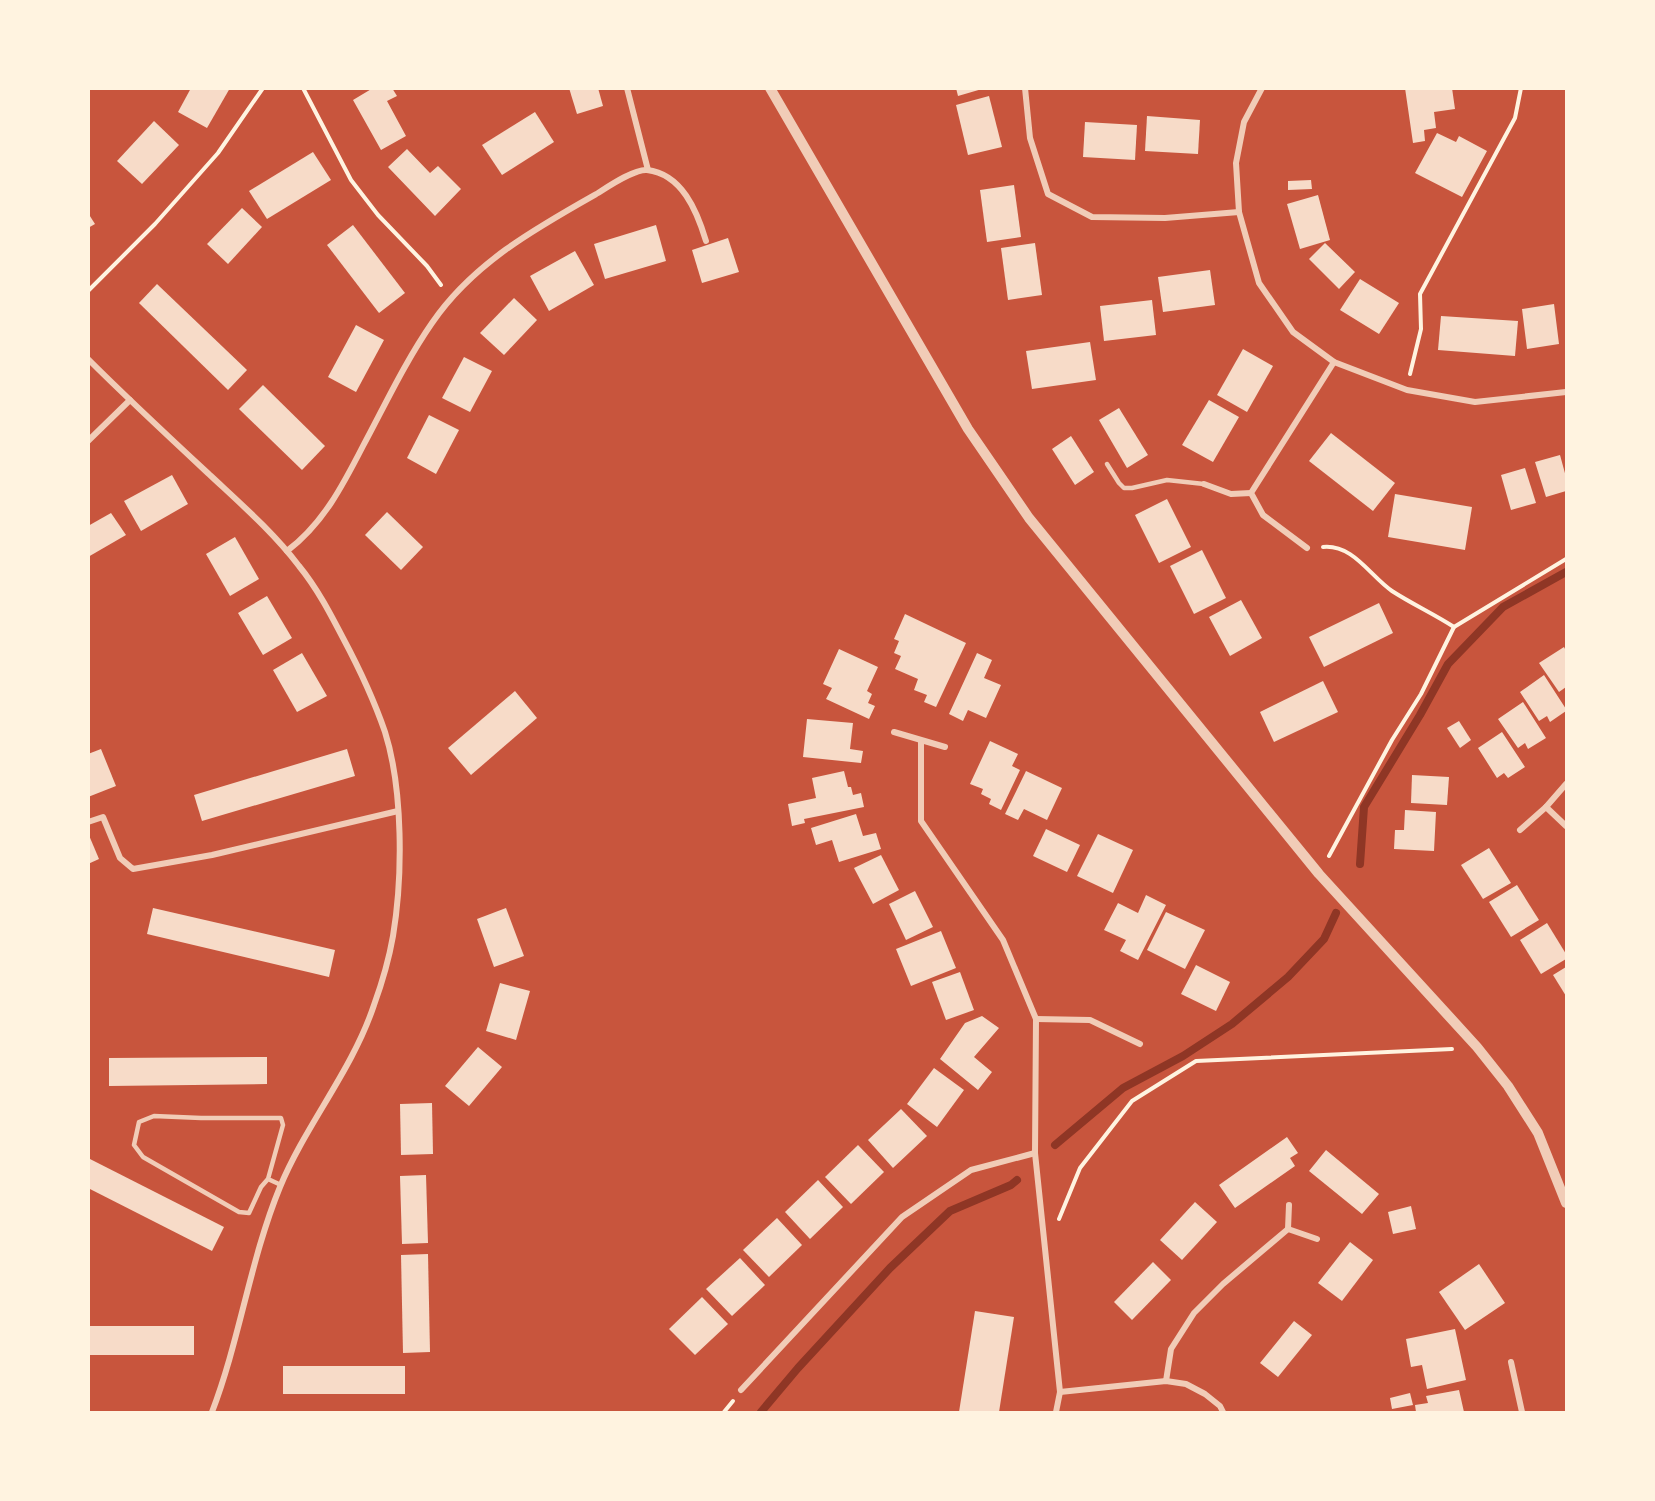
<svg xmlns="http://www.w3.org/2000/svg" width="1655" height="1501" font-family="'Golos Text',sans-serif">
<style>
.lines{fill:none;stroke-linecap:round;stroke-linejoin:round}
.stream{stroke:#8f3625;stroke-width:8}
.building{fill:#f7dbc8}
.path{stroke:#fff3e0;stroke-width:4}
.service{stroke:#f1ccb7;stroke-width:4.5}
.minor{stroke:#f1ccb7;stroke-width:6}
.tertiary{stroke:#f1ccb7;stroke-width:10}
</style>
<rect width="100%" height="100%" fill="#c8553d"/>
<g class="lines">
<g class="stream">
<polyline points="1360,864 1364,807 1420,715 1448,664 1503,607 1566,572"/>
<polyline points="1055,1145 1123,1088 1183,1056 1232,1024 1288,977 1324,939 1336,913"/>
<polyline points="761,1412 798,1368 890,1268 950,1211 1011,1185 1017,1180"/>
</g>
</g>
<g class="building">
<polygon points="191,88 230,88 207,128 178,112"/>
<polygon points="373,88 392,88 397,96 387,101 406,136 381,150 353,100"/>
<polygon points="569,88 598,88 603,106 577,114"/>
<polygon points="956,88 982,88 982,89 958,96"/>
<polygon points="1405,88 1452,88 1455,109 1434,112 1436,128 1424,130 1425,141 1413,143"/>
<polygon points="989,96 1002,147 968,155 956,105"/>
<polygon points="535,112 554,142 502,175 482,145"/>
<polygon points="1147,116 1200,120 1198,154 1145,151"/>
<polygon points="154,121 179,145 142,184 117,161"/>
<polygon points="1085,122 1137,125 1135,160 1083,157"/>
<polygon points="1437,133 1456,142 1459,136 1487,151 1462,197 1415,173"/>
<polygon points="407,149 430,173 438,166 461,189 435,216 388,167"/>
<polygon points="313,152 331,180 267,219 249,191"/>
<polygon points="1311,180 1312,189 1288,190 1288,181"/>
<polygon points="1014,185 1021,237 987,242 980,190"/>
<polygon points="1318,195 1330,240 1300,249 1287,204"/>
<polygon points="242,208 262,227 228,264 207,244"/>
<polygon points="88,213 95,224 88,228"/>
<polygon points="353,225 405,293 379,313 327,245"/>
<polygon points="656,225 666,261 605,279 594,244"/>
<polygon points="728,238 739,272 702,283 692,250"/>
<polygon points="1035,243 1042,295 1008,300 1001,248"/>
<polygon points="1325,243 1355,272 1339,289 1309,259"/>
<polygon points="575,251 594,285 549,311 530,276"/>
<polygon points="1210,270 1215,305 1163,312 1158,277"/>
<polygon points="1360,279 1399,303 1379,334 1340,310"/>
<polygon points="157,284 247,370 228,390 139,303"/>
<polygon points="514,298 537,320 504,355 480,333"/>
<polygon points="1152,300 1156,335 1104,341 1100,306"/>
<polygon points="1554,304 1559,344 1527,349 1522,309"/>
<polygon points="1441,316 1518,321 1515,356 1438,350"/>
<polygon points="356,325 384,340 356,392 328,377"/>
<polygon points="1090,342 1096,380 1032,389 1026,351"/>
<polygon points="1243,349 1273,366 1247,412 1217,395"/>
<polygon points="464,357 492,371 470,412 442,398"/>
<polygon points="263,385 325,446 302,470 239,409"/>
<polygon points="1209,400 1239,417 1213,462 1182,445"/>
<polygon points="1119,408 1148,455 1127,468 1099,420"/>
<polygon points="429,415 459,430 436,474 407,458"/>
<polygon points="1331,433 1395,483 1373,511 1309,461"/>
<polygon points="1071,436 1094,472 1075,485 1052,449"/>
<polygon points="1560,455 1566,477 1566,491 1546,497 1535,462"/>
<polygon points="1525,468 1536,503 1511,510 1501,475"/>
<polygon points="172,475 188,504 141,531 124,501"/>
<polygon points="1395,494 1472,507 1465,550 1388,537"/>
<polygon points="1167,499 1191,547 1159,563 1135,515"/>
<polygon points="387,512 423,547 401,570 365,535"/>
<polygon points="111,513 126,535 88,557 88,526"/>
<polygon points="235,537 259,579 230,596 206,554"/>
<polygon points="1202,550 1226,598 1194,614 1170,566"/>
<polygon points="267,596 292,638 263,655 238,613"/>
<polygon points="1241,600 1262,638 1230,656 1209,617"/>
<polygon points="1379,603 1393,633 1324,667 1309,637"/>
<polygon points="905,614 966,643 936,707 924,702 927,695 914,690 918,679 895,669 901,656 894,653 899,641 894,639"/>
<polygon points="1564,647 1566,651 1566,687 1559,692 1539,663"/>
<polygon points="839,649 878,667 867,691 872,694 868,703 875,706 869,719 826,699 832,688 823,684"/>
<polygon points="302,653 327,696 297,712 273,670"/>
<polygon points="977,653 992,660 984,678 1001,685 986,718 968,710 963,721 949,714"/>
<polygon points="1544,675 1566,709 1566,711 1550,722 1547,716 1539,721 1520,692"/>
<polygon points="1323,681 1338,712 1274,742 1260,712"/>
<polygon points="515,691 537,718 471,775 448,748"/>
<polygon points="1523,702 1546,738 1528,749 1525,743 1518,748 1498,719"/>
<polygon points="807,719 853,723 850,749 863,751 861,763 803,757"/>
<polygon points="1459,721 1471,740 1460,748 1447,728"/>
<polygon points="1502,732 1525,767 1508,778 1504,773 1497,778 1478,748"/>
<polygon points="990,741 1018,754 1012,766 1020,770 1001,810 989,804 991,799 981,794 983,789 970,784"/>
<polygon points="101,749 116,786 88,797 88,754"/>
<polygon points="347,749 355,776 202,821 194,795"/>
<polygon points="844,771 848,787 851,787 853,795 861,793 864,807 804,819 805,823 792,826 788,804 816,798 812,778"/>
<polygon points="1026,771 1062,788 1047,820 1024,809 1018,820 1005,814"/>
<polygon points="1412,775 1449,777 1447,805 1411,803"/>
<polygon points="1405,810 1436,812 1434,851 1394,849 1395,830 1404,830"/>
<polygon points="856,814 863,836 876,833 881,849 839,862 832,840 816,845 811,828"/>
<polygon points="1046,829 1080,845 1067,872 1033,856"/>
<polygon points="88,833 99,859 88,864"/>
<polygon points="1098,834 1133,850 1113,893 1077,876"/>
<polygon points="1489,848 1511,883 1483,899 1461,865"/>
<polygon points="881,855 899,890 873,904 854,868"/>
<polygon points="1517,885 1539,920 1511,937 1489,902"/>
<polygon points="915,891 933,927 906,940 889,904"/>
<polygon points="1146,895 1166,905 1138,960 1120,951 1126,940 1104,930 1118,903 1138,913"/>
<polygon points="153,908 335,950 329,977 147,934"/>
<polygon points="506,908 524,956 494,967 477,919"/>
<polygon points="1166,912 1205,930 1185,969 1147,950"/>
<polygon points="1547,923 1566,954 1566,959 1541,974 1520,940"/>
<polygon points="941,931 956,968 911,986 896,949"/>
<polygon points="1196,965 1230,982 1216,1011 1181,994"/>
<polygon points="1566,967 1566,996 1553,975"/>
<polygon points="960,972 974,1010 946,1020 932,982"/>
<polygon points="500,983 530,991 516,1040 486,1031"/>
<polygon points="982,1016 999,1028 974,1057 992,1072 978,1090 940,1059 965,1023"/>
<polygon points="478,1047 502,1067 469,1106 445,1086"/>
<polygon points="267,1057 267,1084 109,1086 109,1058"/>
<polygon points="934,1068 964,1090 937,1127 907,1104"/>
<polygon points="432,1103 433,1154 401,1155 400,1104"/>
<polygon points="901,1109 927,1136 893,1168 868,1140"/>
<polygon points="1287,1137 1298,1153 1290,1158 1295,1166 1235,1208 1219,1185"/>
<polygon points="858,1145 884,1172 851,1204 825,1177"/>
<polygon points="1326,1150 1379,1194 1362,1214 1309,1171"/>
<polygon points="88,1158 224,1227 212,1251 88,1188"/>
<polygon points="426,1175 428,1243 402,1244 400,1176"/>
<polygon points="818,1180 843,1207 810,1239 785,1212"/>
<polygon points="1195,1202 1217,1222 1182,1260 1160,1240"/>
<polygon points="1411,1206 1416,1229 1393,1234 1388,1212"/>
<polygon points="777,1218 802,1245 769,1277 743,1250"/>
<polygon points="1350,1242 1373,1260 1342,1301 1318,1283"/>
<polygon points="428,1254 430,1352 403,1353 401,1255"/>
<polygon points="740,1258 765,1285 732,1316 706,1289"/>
<polygon points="1153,1262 1171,1280 1132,1320 1114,1302"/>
<polygon points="1479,1264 1505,1303 1465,1330 1439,1292"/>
<polygon points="702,1297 728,1324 695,1355 669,1329"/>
<polygon points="975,1311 1014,1317 999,1412 959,1412"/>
<polygon points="1294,1321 1312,1335 1278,1377 1260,1363"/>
<rect x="88" y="1326" width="106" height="29"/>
<polygon points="1455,1329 1466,1380 1427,1389 1422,1365 1411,1367 1406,1339"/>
<rect x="283" y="1366" width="122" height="28"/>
<polygon points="1459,1390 1464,1412 1416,1412 1415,1405 1428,1403 1426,1396"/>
<polygon points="1410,1393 1413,1405 1392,1409 1390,1398"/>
</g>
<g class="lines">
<g class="path">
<polyline points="303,88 351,180 378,215 427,266 441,285"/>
<polyline points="88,291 155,224 218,153 263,88"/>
<polyline points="1410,374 1421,329 1420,294 1515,118 1521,88"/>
<path d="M 1323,547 C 1353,544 1370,576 1392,591 C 1412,604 1434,614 1454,627"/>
<polyline points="1329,856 1392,740 1421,694 1454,627 1566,559"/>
<polyline points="1059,1219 1080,1168 1132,1101 1196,1061 1452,1049"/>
<polyline points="724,1412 733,1401"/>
</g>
<g class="service">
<polyline points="1107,464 1119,483 1124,488 1132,488 1167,480 1204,484"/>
<polyline points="268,1179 283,1125 281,1118 201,1118 154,1116 139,1122 134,1145 143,1157 239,1212 249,1213 261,1187 268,1179 281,1185"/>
</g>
<g class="minor">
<polyline points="627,88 648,170"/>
<polyline points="1025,88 1030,138 1048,194 1092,217 1165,218 1239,212"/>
<polyline points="1262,88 1244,122 1236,163 1239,212 1259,283 1293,332 1334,362 1407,390 1475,402 1566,392"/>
<path d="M 88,359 C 128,399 169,437 211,476 C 241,504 274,533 299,566 C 317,588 330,613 343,638 C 359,668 374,700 385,732 C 403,789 403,876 393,936 C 389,959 382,983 374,1005 C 352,1071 306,1124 280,1187 C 250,1260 240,1339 212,1412"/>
<polyline points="88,441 130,400"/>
<polyline points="1204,484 1231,494 1251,493"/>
<polyline points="1307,548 1263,515 1251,493 1334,362"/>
<path d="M 287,551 C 323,524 343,485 363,446 C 385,405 405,362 432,323 C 473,263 536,228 598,193 C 609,186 634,169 647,170 C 682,174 697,211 706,241"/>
<polyline points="894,732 945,747"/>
<polyline points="921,741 921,821 1003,940 1036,1019 1035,1153 1060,1392 1056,1412"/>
<polyline points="1546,807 1566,826"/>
<polyline points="88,822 103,817 120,858 133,869 212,855 398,811"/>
<polyline points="1520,830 1546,807 1566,784"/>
<polyline points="1036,1019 1090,1020 1140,1044"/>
<polyline points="1288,1229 1289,1205"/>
<polyline points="1511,1362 1522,1412"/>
<polyline points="1166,1381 1171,1349 1194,1313 1223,1284 1288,1229 1317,1239"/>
<polyline points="741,1390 902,1217 971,1170 1035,1153"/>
<polyline points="1060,1392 1166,1381 1186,1384 1205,1394 1220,1406 1223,1412"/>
</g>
<polyline class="tertiary" points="770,88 968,429 1029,518 1319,874 1477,1047 1508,1086 1538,1133 1566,1203"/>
</g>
<rect width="1655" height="1501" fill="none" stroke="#fff3e0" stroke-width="180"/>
</svg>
